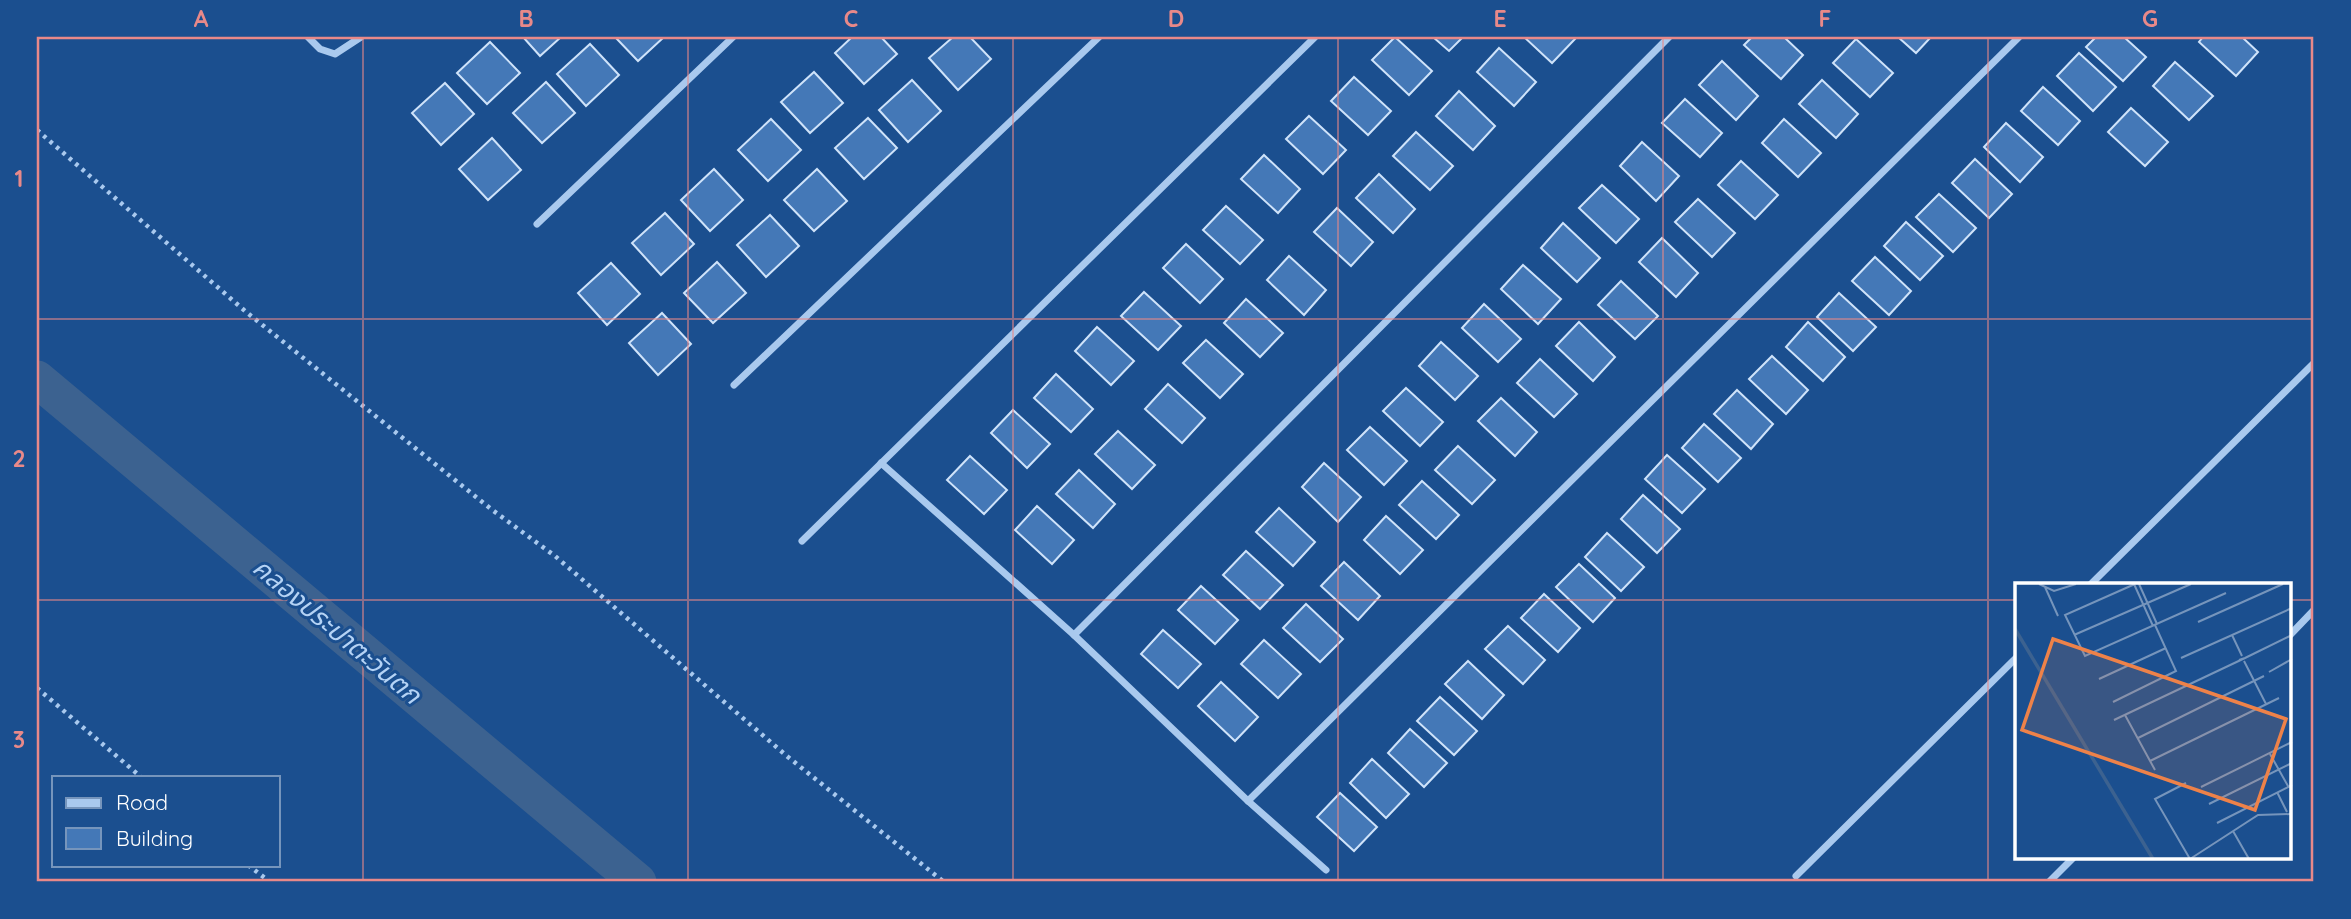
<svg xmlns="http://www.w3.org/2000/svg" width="2351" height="919" font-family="Quicksand,'Noto Sans Thai',sans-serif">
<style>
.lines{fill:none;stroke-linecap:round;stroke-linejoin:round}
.canal{stroke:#3c6290;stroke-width:37}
.building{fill:#4478b7;stroke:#cfe3fa;stroke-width:2}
.path{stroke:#a9c9ee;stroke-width:4.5;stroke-dasharray:3.5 5;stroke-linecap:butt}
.street{stroke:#a9c9ee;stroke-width:7}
.grid{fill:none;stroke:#e88989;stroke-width:2;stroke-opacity:0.55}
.labels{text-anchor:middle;stroke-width:6;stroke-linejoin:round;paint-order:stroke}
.water-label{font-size:26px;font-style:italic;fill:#b5d3f5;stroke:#1b4f8f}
.inset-river{fill:none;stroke:#3c6290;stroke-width:3.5}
.inset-road{fill:none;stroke:#7695bc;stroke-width:2}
.view{fill:#ee8249;fill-opacity:0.15;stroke:#ee8249;stroke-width:3.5}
.inset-edge{fill:none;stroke:#fff;stroke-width:3.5}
.neatline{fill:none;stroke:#e88989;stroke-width:2.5}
.grid-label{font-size:23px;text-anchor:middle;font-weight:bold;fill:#e88989}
</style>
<rect width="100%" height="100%" fill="#1b4f8f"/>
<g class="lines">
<polyline class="canal" points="37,379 638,882"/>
</g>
<g class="building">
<polygon points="523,37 561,37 540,56"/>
<polygon points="615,37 664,37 638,61"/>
<polygon points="852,37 881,37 897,54 864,84 835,53"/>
<polygon points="953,37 970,37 991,59 958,90 929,58"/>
<polygon points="1395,37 1432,71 1409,95 1372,60"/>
<polygon points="1433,37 1463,37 1449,51"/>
<polygon points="1524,37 1573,37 1575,39 1552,63"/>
<polygon points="1752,37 1784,37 1803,55 1781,79 1744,45"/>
<polygon points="1898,37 1931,37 1916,53"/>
<polygon points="2096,37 2124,37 2146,57 2123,81 2086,47"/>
<polygon points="2203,37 2242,37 2258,52 2236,76 2199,42"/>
<polygon points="1856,39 1893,73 1870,97 1833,63"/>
<polygon points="490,42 520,73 487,104 457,73"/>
<polygon points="590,44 619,75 586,106 557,74"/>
<polygon points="1499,48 1536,82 1514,106 1477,72"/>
<polygon points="2079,53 2116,87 2093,111 2057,76"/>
<polygon points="1722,61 1758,96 1736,120 1699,85"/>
<polygon points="2175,62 2213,96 2189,120 2153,86"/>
<polygon points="814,72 843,103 810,133 781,102"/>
<polygon points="1354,77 1391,111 1368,135 1331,101"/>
<polygon points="912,80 941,111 908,142 879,110"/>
<polygon points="1822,80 1858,114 1836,138 1799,104"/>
<polygon points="546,82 575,113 542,143 513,113"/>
<polygon points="445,83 474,114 441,145 412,113"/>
<polygon points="2043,87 2080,121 2058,145 2021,111"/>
<polygon points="1459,91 1495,126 1473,150 1436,116"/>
<polygon points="1685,99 1722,133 1700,157 1662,123"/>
<polygon points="2131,108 2168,142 2145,166 2108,132"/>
<polygon points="1309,116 1346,150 1323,174 1286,139"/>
<polygon points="868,118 897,148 864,179 835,148"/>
<polygon points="771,119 801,150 768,181 738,150"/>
<polygon points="1784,119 1821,153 1798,177 1762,143"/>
<polygon points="2006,123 2043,157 2020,182 1984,147"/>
<polygon points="1416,132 1453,166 1430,190 1393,156"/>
<polygon points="492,138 521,170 488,200 459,169"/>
<polygon points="1642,142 1679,176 1656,201 1620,166"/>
<polygon points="1264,155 1300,189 1278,213 1241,179"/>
<polygon points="1975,159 2012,194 1989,218 1952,183"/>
<polygon points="1741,161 1778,195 1755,219 1718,185"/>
<polygon points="714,169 743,200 710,231 681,200"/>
<polygon points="817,169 847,201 814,231 784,200"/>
<polygon points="1379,174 1415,209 1393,233 1356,198"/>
<polygon points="1602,185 1639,219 1616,243 1579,208"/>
<polygon points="1939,194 1976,228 1953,252 1916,217"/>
<polygon points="1698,199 1735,233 1712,257 1675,222"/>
<polygon points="1226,206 1263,240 1240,264 1203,230"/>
<polygon points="1337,208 1373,242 1351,266 1314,232"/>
<polygon points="665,213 694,244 661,275 632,243"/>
<polygon points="770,215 799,246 766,277 737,245"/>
<polygon points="1906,222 1943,256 1920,280 1884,246"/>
<polygon points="1563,223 1600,258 1577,282 1541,248"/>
<polygon points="1662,238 1698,273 1676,297 1639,262"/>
<polygon points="1186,244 1223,279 1200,303 1163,268"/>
<polygon points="1289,256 1326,290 1304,315 1267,280"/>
<polygon points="1875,257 1911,291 1889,315 1852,281"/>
<polygon points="717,262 746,293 713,323 684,293"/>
<polygon points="611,263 640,294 607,325 578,293"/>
<polygon points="1523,265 1561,299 1538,324 1501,289"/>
<polygon points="1621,281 1658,316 1635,339 1598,305"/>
<polygon points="1144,292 1181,326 1158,350 1121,316"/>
<polygon points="1839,293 1876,327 1853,351 1817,317"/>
<polygon points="1246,299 1283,333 1260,357 1224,323"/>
<polygon points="1484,304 1521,339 1498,362 1462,328"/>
<polygon points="662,313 691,344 658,375 629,343"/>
<polygon points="1579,322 1615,357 1593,381 1556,346"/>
<polygon points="1808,322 1845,357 1823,381 1786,347"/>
<polygon points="1097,327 1134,361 1111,385 1075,351"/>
<polygon points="1206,340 1243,374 1220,398 1183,363"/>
<polygon points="1441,342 1478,376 1455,400 1419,366"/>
<polygon points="1772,356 1808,390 1786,414 1749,379"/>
<polygon points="1540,359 1577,394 1554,417 1517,383"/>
<polygon points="1056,374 1093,409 1071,432 1034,398"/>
<polygon points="1168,384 1205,418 1182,443 1145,409"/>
<polygon points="1406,388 1443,422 1420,446 1383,411"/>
<polygon points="1737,390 1773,424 1751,449 1714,414"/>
<polygon points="1501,398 1537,432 1515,456 1478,421"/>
<polygon points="1013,410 1050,444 1027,468 991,433"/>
<polygon points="1704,424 1741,458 1718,482 1682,448"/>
<polygon points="1370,427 1407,461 1384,485 1347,450"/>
<polygon points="1118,431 1155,465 1132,489 1095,454"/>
<polygon points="1458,446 1495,480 1472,504 1435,470"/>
<polygon points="1667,455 1705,489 1682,513 1645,479"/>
<polygon points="970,456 1007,490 984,514 947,480"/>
<polygon points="1324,463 1361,497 1338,522 1302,487"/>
<polygon points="1079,470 1115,504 1093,528 1056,494"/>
<polygon points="1422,481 1459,515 1436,539 1399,505"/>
<polygon points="1643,495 1680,529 1657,553 1621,519"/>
<polygon points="1037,506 1074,540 1052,564 1015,530"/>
<polygon points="1279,508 1315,542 1293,566 1256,532"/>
<polygon points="1386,516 1423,550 1400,574 1364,540"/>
<polygon points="1607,533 1644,567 1621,591 1585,557"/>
<polygon points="1246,551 1283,585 1260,609 1223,575"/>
<polygon points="1344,562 1380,596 1358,620 1321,586"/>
<polygon points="1579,564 1615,598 1593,622 1556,587"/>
<polygon points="1201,586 1238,620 1215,644 1178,610"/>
<polygon points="1544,594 1580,628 1558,652 1521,618"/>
<polygon points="1306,604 1343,639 1320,662 1283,628"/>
<polygon points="1508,626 1545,660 1523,684 1485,649"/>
<polygon points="1163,630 1201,664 1178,688 1141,654"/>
<polygon points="1264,640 1301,674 1278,698 1241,664"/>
<polygon points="1468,661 1504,695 1482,719 1445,684"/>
<polygon points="1221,682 1258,717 1235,741 1198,706"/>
<polygon points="1440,697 1477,731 1454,755 1417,721"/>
<polygon points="1410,729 1447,763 1424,787 1388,753"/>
<polygon points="1372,759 1409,794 1386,818 1350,783"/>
<polygon points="1340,793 1377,827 1354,851 1317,817"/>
</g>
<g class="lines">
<g class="path">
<polyline points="37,130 245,311 491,509 555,556 788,757 944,882"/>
<polyline points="37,688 141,777"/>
<polyline points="248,865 270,882"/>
</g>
<g class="street">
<polyline points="308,37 320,49 335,54 361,37"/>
<polyline points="537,224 733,37"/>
<polyline points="734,385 1099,37"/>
<polyline points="881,463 1074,635 1248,801 1326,870"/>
<polyline points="802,541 1315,37"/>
<polyline points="2090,585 2314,363"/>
<polyline points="1074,635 1669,37"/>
<polyline points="2290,635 2314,610"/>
<polyline points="1248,801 2019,37"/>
<polyline points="1796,876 2017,657"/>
<polyline points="2049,882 2073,858"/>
</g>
</g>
<path class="grid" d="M 363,37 L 363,882M 688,37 L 688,882M 1013,37 L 1013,882M 1338,37 L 1338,882M 1663,37 L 1663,882M 1988,37 L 1988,882M 37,319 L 2314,319M 37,600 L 2017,600M 2290,600 L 2314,600"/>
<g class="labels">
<g class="water-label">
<text transform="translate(337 631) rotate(40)" y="9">คลองประปาตะวันตก</text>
</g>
</g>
<g transform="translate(2015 583)">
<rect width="276" height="276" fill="#1b4f8f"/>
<path class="inset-river" d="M 0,46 L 138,276"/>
<path class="inset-road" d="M 24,1 L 39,8 L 61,1M 119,1 L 138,43M 120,1 L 50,32 L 70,73 L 211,10M 124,1 L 142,41M 30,4 L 43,33M 183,39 L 268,1M 59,52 L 176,1M 217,52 L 227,73M 166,75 L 277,25M 230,75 L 277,52M 229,78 L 251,121M 254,89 L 277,76M 84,96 L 151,65M 98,119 L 161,88 L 140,42M 110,132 L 140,187M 99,137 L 230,75 L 224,77M 123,155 L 249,93M 255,171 L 273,203M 135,178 L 264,115M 171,200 L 140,216 L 175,276M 186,204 L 277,159M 262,209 L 272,229M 194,221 L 277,180M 202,240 L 277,202M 218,248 L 234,276M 175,276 L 243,232 L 277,231"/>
<path class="view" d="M 38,56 L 271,136 L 240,227 L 7,147 Z"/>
<rect width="276" height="276" class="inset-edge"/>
</g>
<rect width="2351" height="919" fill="none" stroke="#1b4f8f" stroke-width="77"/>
<rect x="52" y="776" width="228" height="91" fill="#1b4f8f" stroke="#7695bc" stroke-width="2"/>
<rect x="66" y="798" width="35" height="10" fill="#a9c9ee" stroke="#7695bc" stroke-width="2"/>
<text x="116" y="810" font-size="21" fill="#ffffff">Road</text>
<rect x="66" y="828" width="35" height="21" fill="#4478b7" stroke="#7695bc" stroke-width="2"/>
<text x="116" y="846" font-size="21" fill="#ffffff">Building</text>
<rect x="38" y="38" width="2274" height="842" class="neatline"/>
<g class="grid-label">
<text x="201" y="27">A</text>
<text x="526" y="27">B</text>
<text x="851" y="27">C</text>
<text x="1176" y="27">D</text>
<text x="1500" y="27">E</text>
<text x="1825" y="27">F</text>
<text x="2150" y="27">G</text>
<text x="19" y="187">1</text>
<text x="19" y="467">2</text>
<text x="19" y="748">3</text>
</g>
</svg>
